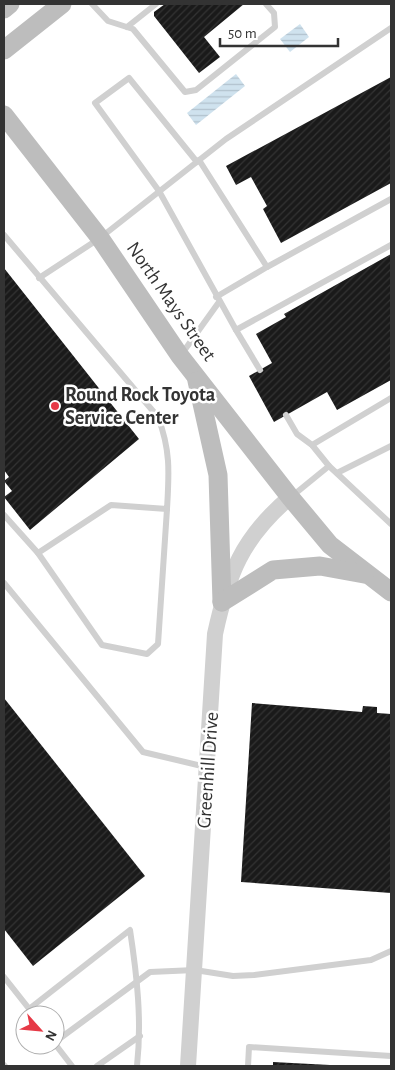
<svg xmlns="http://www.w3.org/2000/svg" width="395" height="1070" font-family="'Alegreya Sans',sans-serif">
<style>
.water{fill:url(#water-rules)}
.building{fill:url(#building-hatch)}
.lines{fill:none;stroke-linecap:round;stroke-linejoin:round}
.service{stroke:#d0d0d0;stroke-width:6}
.tertiary{stroke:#d0d0d0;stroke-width:16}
.secondary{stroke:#bdbdbd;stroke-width:19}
.poi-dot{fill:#e63946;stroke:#fff;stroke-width:2}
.labels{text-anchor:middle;stroke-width:5;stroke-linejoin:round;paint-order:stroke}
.street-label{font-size:20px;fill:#333;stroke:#fff}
.poi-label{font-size:20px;font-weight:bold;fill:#333;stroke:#fff;text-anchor:start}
</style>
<defs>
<pattern id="water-rules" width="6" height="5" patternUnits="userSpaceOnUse" patternTransform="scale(1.25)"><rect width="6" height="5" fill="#cfe2ee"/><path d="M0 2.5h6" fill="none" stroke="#b2c2cd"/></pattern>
<pattern id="building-hatch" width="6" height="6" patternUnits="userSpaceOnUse" patternTransform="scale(1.25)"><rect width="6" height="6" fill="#1a1a1a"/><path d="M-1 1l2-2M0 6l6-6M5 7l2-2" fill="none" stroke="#333"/></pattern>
</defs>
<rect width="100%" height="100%" fill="#fff"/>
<g class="water">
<polygon points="300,24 309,37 290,52 280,39"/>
<polygon points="236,74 245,86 196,125 187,113"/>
</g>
<g class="building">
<polygon points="165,4 244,4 204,37 220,57 199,73 154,16 154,12"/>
<polygon points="391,77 391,183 281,243 263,209 267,206 251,177 236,185 226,166"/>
<polygon points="391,254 391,380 337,410 327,392 274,422 249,376 272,363 256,334 286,317 284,314"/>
<polygon points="4,268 139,439 30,530 4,497 12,491 4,481 9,477 4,470"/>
<polygon points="4,698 145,876 33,966 4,929"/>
<polygon points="252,703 362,712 363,706 377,707 377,713 391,714 391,893 241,882"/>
<polygon points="273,1062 330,1065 330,1066 273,1066"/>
</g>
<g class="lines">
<g class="service">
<polyline points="92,4 108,21 133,29 185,92 196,90 275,27 274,13 266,4"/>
<polyline points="127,27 156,4"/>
<polyline points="199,160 267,267 391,199"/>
<polyline points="197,162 129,78 95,103 159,191 236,330 391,245"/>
<path d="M 4,235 L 158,417 C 171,451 169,474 167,509 L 111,505 L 38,553 L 4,515"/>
<polyline points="39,278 100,238 226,139 391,28"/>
<polyline points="216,297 267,267"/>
<polyline points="236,330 260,370"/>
<polyline points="181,355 219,302"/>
<polyline points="286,415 297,434 312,445 329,466 391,524"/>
<polyline points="312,445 391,398"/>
<polyline points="337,473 391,446"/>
<polyline points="291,497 329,466"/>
<polyline points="38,553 102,645 147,654 158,644 167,509"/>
<polyline points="4,583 143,752 206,767"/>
<polyline points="4,977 34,1015"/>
<path d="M 29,1009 L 130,930 C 137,976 142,1020 137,1066"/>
<polyline points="55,1042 150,972 195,970 233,976 254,975 371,960 391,951"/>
<polyline points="55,1044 72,1066"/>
<polyline points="4,1065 5,1066"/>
<polyline points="97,1066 140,1036"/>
<polyline points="248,1066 249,1047 391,1056"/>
</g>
<path class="tertiary" d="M 188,1066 L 215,634 C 228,574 242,538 290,497"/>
<g class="secondary">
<polyline points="4,9 10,4"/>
<polyline points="4,50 62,4"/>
<polyline points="4,115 100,238 180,356 290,497 330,545 391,592"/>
<polyline points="197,381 218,475 222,602"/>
<polyline points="222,602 273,570 320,566 364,574"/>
</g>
</g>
<circle class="poi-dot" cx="55" cy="406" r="5"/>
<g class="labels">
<g class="street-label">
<text transform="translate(172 301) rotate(55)" y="7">North Mays Street</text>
<text transform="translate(207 770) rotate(-86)" y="7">Greenhill Drive</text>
</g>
<g class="poi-label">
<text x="65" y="401">Round Rock Toyota<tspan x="65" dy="23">Service Center</tspan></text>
</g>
</g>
<rect width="395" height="1070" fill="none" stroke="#333333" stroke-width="10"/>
<g transform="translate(40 1030) rotate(117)"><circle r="24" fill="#ffffff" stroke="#adadad"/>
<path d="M0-4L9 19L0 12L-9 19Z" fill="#e63946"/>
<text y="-8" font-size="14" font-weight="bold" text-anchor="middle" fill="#333333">N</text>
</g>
<path d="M220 38v8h118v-8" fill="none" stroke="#333333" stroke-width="2.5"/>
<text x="228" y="38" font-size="15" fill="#333333" stroke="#ffffff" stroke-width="4" paint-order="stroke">50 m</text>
</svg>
